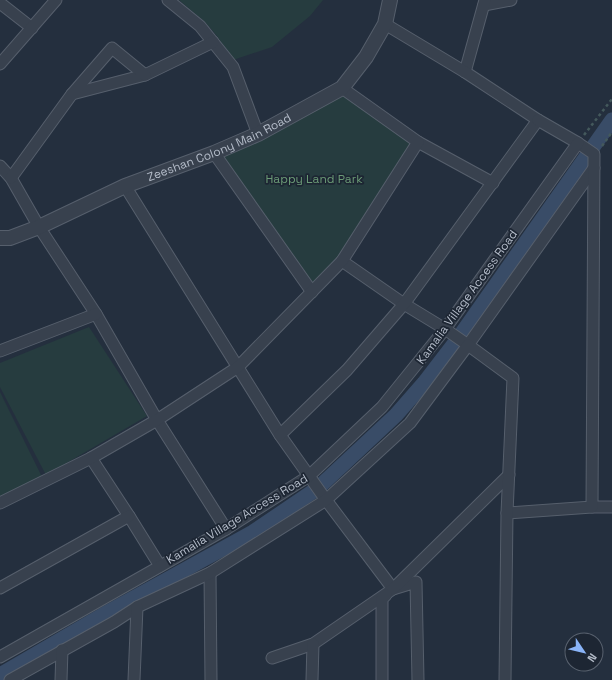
<svg xmlns="http://www.w3.org/2000/svg" width="612" height="680" font-family="'Space Grotesk',sans-serif">
<style>
.green{fill:#263c3f}
.lines{fill:none;stroke-linecap:round;stroke-linejoin:round}
.canal{stroke:#394c67;stroke-width:15}
.minor-casing{stroke:#565f6c;stroke-width:13}
.tertiary-casing{stroke:#565f6c;stroke-width:16}
.path{stroke:#44595c;stroke-width:2.5;stroke-dasharray:3 3;stroke-linecap:butt}
.minor{stroke:#38414e;stroke-width:11}
.tertiary{stroke:#38414e;stroke-width:14}
.labels{text-anchor:middle;stroke-width:3.5;stroke-linejoin:round;paint-order:stroke}
.street-label{font-size:12px;fill:#b4bcc9;stroke:#1d2633}
.park-label{font-size:12px;fill:#6b9a76;stroke:#1d2633}
</style>
<rect width="100%" height="100%" fill="#242f3e"/>
<g class="green">
<polygon points="179,0 323,0 310,16 272,47 233,60 217,36 205,22"/>
<polygon points="342,88 415,140 342,261 312,292 214,153"/>
<polygon points="89,327 147,416 46,475 0,387 0,363"/>
<polygon points="0,392 43,479 0,501"/>
</g>
<g class="lines">
<polyline class="canal" points="0,675 108,612 253,532 318,488 396,415 424,383 457,340 612,120"/>
<defs>
<g id="minor">
<polyline points="168,0 200,26 233,67 258,134"/>
<polyline points="0,3 32,28"/>
<polyline points="484,5 511,0"/>
<polyline points="0,64 56,0"/>
<polyline points="465,72 485,0"/>
<polyline points="72,94 145,75 213,42"/>
<polyline points="418,142 493,183"/>
<polyline points="214,153 312,292"/>
<polyline points="0,166 11,178 39,227 96,314 157,420 226,529"/>
<polyline points="11,178 72,94 112,48 145,75"/>
<polyline points="125,186 280,435 326,500 393,589 416,582 418,680"/>
<polyline points="342,261 404,304 445,329 468,345 594,168"/>
<polyline points="0,351 96,314"/>
<polyline points="280,435 347,370 404,304 538,120 465,72 385,24"/>
<polyline points="91,458 129,516 160,566"/>
<polyline points="0,503 91,458 157,420 238,367 342,261 418,142 342,88"/>
<polyline points="592,507 612,507"/>
<polyline points="507,513 592,507 594,154 578,143 538,120"/>
<polyline points="210,573 211,680"/>
<polyline points="0,588 129,516"/>
<polyline points="0,657 226,529 309,476 382,407 445,329 578,143"/>
<polyline points="272,658 313,644 393,589 509,475"/>
<polyline points="10,680 114,622 137,607 210,573 326,500 410,423 468,345 513,378 507,513 505,680"/>
<polyline points="61,680 62,650"/>
<polyline points="134,680 137,607"/>
<polyline points="312,680 313,644"/>
<polyline points="382,680 382,599 386,595"/>
</g>
<g id="tertiary">
<path id="s1" d="M 0,238 L 10,238 L 39,227 L 125,186 L 214,153 L 258,134 L 342,88 L 366,57 L 385,24 L 390,0"/>
</g>
</defs>
<use href="#minor" class="minor-casing"/>
<use href="#tertiary" class="tertiary-casing"/>
<g class="path">
<polyline points="584,135 612,99"/>
<polyline points="602,146 612,132"/>
</g>
<use href="#minor" class="minor"/>
<use href="#tertiary" class="tertiary"/>
</g>
<g class="labels">
<g class="street-label">
<text dy="4" stroke="none"><textPath href="#s1" startOffset="238">Zeeshan Colony Main Road</textPath></text>
<text transform="translate(467 297) rotate(-54)" y="4">Kamalia Village Access Road</text>
<text transform="translate(237 519) rotate(-31)" y="4">Kamalia Village Access Road</text>
</g>
<g class="park-label">
<text x="314" y="183">Happy Land Park</text>
</g>
</g>
<g transform="translate(584 652) rotate(125)"><circle r="19" fill="#1d2633" stroke="#59626f"/>
<path d="M0-3L7 15L0 10L-7 15Z" fill="#8ab4f8"/>
<text y="-6" font-size="11" font-weight="bold" text-anchor="middle" fill="#b4bcc9">N</text>
</g>
</svg>
